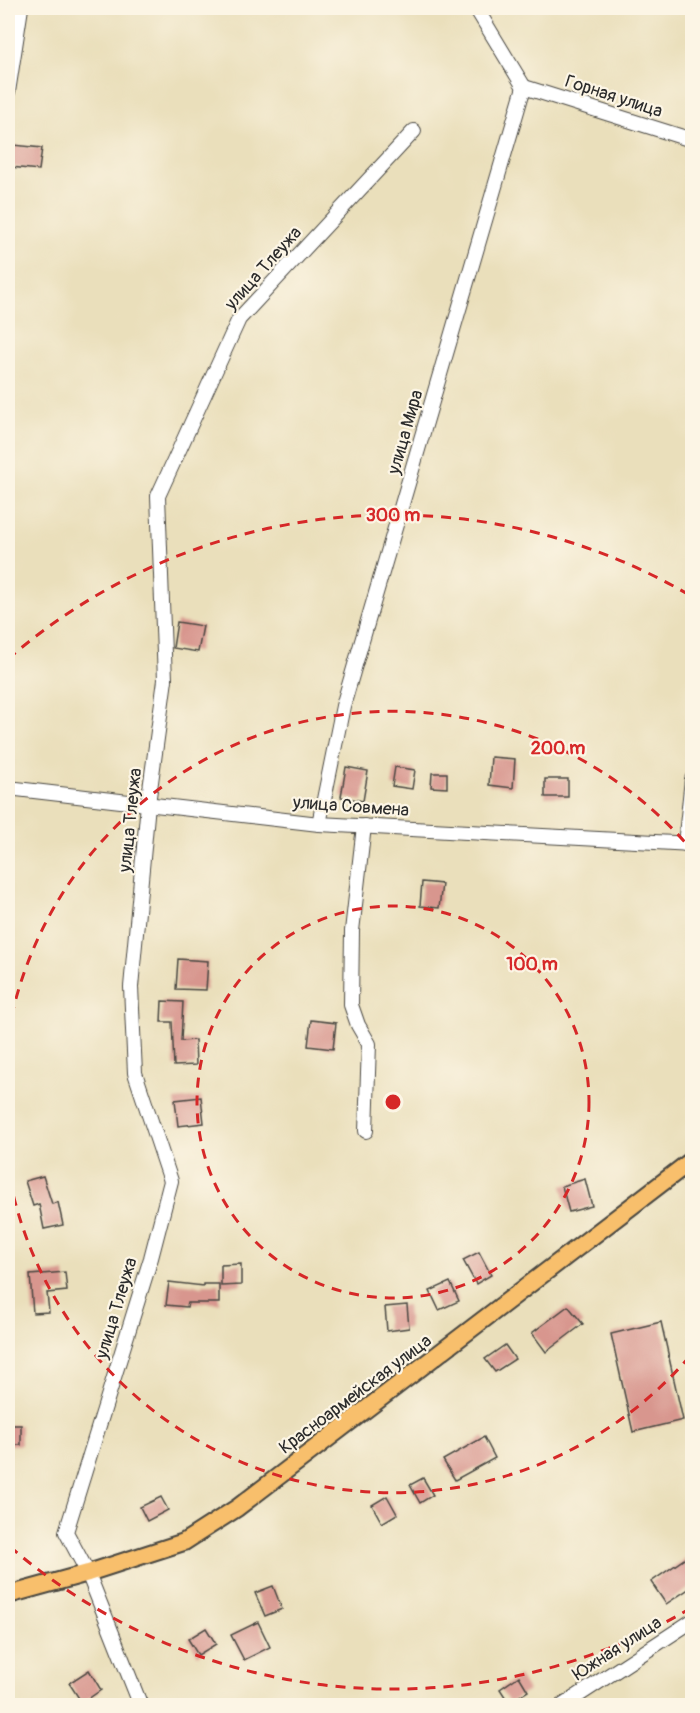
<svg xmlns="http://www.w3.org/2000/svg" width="700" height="1713" font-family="Pangolin,sans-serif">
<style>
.building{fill:#d8968e}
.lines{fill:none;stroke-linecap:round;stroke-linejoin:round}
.minor-casing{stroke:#484641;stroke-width:16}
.major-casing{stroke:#484641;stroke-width:20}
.minor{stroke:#fff;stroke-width:14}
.major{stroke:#f8bf6c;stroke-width:16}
.ring{fill:none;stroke:#d62828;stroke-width:3;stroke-dasharray:10 8}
.labels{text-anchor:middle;stroke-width:4.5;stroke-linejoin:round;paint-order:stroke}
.street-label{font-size:18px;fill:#2b2b2b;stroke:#fcf5e5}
.centre{fill:#d62828;stroke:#fcf5e5;stroke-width:3}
.ring-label{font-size:18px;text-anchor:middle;font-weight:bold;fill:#d62828;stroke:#fcf5e5;stroke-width:4.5;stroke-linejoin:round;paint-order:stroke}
</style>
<rect width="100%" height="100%" fill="#fcf5e5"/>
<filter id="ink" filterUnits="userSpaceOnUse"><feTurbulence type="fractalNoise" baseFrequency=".0167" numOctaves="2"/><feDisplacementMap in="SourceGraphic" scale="12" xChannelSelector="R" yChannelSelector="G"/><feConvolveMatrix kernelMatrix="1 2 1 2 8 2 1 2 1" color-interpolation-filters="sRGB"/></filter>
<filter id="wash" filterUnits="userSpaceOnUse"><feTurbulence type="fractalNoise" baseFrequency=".008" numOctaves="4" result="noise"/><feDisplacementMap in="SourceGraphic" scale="24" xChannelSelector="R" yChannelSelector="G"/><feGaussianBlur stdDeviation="1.35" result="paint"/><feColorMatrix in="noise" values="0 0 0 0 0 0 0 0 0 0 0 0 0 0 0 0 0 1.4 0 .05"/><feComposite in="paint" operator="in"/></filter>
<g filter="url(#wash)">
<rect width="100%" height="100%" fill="#eadfbb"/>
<g id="blocks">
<g class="building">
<polygon points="13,145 42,148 39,170 11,167"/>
<polygon points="177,622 203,626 198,652 173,648"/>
<polygon points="491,757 515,759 513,788 489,785"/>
<polygon points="346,767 368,771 363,801 341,797"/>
<polygon points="395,767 415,770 412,789 392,786"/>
<polygon points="432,773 447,773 447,788 431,787"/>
<rect x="545" y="779" width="23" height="18"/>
<polygon points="422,882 442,884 439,908 420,906"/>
<polygon points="178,959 208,961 206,990 176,989"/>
<polygon points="162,1001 183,1002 181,1041 195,1040 196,1065 174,1066 172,1022 161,1022"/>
<polygon points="311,1020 336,1023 333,1049 308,1046"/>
<polygon points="201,1097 204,1123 178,1126 175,1100"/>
<polygon points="43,1176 52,1204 58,1202 63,1225 44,1229 39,1204 33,1206 25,1181"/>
<polygon points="585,1179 592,1206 569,1212 562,1186"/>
<polygon points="479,1252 491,1275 476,1284 463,1260"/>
<polygon points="241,1264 241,1285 221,1286 221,1265"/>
<polygon points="65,1272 67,1291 47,1293 49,1312 33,1313 30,1275"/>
<polygon points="169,1282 203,1286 203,1284 219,1284 219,1303 188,1303 187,1307 166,1305"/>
<polygon points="450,1282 459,1301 439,1310 430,1291"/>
<polygon points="407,1305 409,1328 387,1331 385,1307"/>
<polygon points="568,1306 583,1324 546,1352 532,1333"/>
<polygon points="661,1322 683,1420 633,1432 611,1334"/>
<polygon points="505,1345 515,1359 495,1372 485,1359"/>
<rect x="8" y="1425" width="13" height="20"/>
<polygon points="484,1437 495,1458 455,1480 443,1460"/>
<polygon points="423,1478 433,1495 420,1503 410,1485"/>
<polygon points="387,1496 397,1514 382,1523 372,1505"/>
<polygon points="161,1497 168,1510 147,1521 140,1507"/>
<polygon points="693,1553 693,1586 666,1604 651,1582"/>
<polygon points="273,1586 282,1609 265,1616 255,1593"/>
<polygon points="258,1622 270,1647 244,1660 231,1635"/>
<polygon points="206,1628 216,1644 198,1655 188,1639"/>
<polygon points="89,1670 101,1690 82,1703 69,1683"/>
<polygon points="519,1676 528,1691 509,1703 500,1689"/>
</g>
</g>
</g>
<g filter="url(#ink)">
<use href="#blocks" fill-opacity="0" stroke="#484641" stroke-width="1.5"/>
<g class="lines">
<defs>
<g id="minor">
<polyline points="476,8 524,87"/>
<polyline points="524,87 692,140"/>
<polyline points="8,92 21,8"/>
<polyline points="8,788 319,824 692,844"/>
<polyline points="319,824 343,706 524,87"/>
<polyline points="364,826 352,931 351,1005 358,1025 369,1044 366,1131"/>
<polyline points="685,844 692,779"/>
<polyline points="141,1706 88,1573 66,1532 151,1258 171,1181 135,1073 131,987 148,804 165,680 158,496 239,319 414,131"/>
<polyline points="562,1706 692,1621"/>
</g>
<polyline id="major" points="8,1595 88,1573 184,1542 237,1508 692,1160"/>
</defs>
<use href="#minor" class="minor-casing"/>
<use href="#major" class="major-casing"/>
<use href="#minor" class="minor"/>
<use href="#major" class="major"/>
</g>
</g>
<g class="ring">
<circle cx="393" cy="1102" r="196"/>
<path d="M690 1356A391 391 0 0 1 8 1170M8 1034A391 391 0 0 1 690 848"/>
<path d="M691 1608A587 587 0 0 1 8 1545M8 659A587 587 0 0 1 691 596"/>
</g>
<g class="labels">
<g class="street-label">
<text transform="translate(614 96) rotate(18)" y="6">Горная улица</text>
<text transform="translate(263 268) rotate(-48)" y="6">улица Тлеужа</text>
<text transform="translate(405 432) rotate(-74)" y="6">улица Мира</text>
<text transform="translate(351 806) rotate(4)" y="6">улица Совмена</text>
<text transform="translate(130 820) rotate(-84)" y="6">улица Тлеужа</text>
<text transform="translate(116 1308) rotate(-73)" y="6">улица Тлеужа</text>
<text transform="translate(355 1394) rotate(-37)" y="6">Красноармейская улица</text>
<text transform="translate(617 1648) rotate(-33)" y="6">Южная улица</text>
</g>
</g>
<circle cx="393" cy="1102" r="9" class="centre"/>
<g class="ring-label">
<text x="393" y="521">300 m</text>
<text x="558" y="754">200 m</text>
<text x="532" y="970">100 m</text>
</g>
<rect width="700" height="1713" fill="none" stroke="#fcf5e5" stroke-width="30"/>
</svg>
